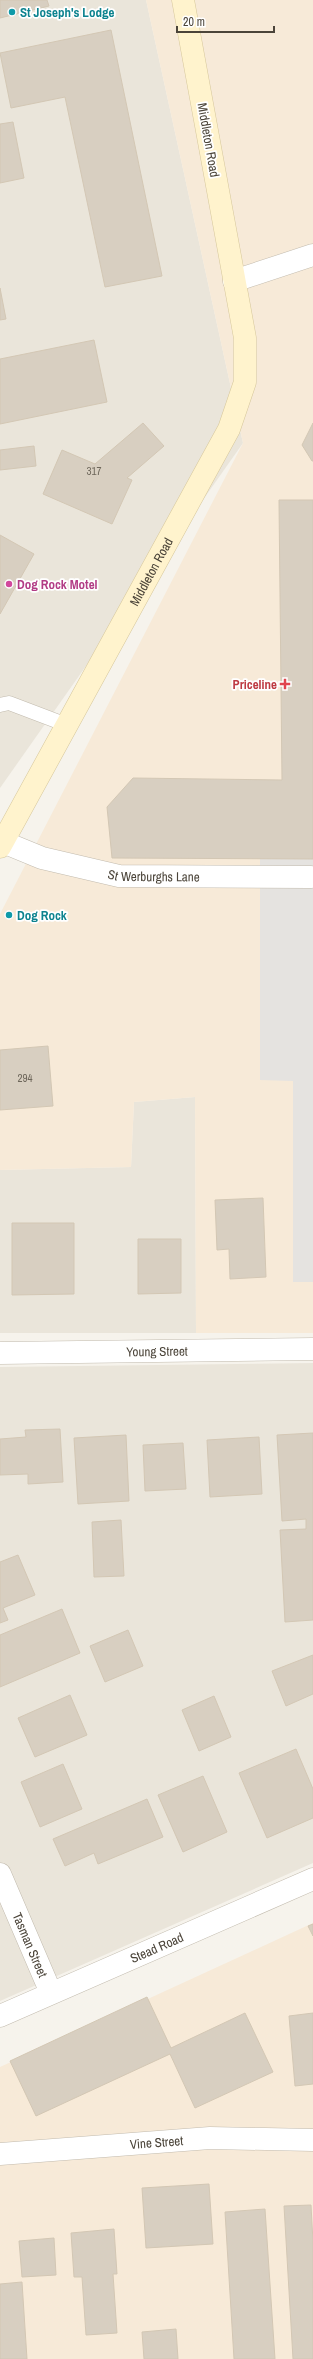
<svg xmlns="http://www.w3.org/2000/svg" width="313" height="2359" font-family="'Archivo Narrow',sans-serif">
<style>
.residential{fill:#eae5da}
.commercial{fill:#f7ead8}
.parking{fill:#e5e3e0}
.building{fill:#d8cfc1;stroke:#d3c7b4}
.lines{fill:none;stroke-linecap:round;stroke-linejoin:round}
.service-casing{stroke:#c2bbae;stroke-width:15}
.minor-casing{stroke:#c2bbae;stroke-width:23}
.secondary-casing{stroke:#d6c79b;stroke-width:23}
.service{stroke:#fff;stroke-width:14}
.minor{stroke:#fff;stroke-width:22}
.secondary{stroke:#fff3cd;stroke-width:22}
.culture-dot{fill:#0f9aa8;stroke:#fff;stroke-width:1.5}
.hotel-dot{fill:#d1479c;stroke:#fff;stroke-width:1.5}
.health-dot{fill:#e0444e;stroke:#fff;stroke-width:1.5}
.labels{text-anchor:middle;stroke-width:3.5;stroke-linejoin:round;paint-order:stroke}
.number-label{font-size:11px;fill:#6e675b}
.culture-label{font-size:13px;font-weight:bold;fill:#0d838f;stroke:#fff;text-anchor:start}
.street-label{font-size:13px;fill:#4b4439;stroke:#fff}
.hotel-label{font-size:13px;font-weight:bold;fill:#b23c85;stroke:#fff;text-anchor:start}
.health-label{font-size:13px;font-weight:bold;fill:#be3a42;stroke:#fff;text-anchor:end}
</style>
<rect width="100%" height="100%" fill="#f6f3ec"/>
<g class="residential">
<polygon points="0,0 146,0 243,443 0,788"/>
<polygon points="195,1097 196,1333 0,1333 0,1170 131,1167 134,1102"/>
<polygon points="313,1363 313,1863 0,2001 0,1367"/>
</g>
<g class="commercial">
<polygon points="146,0 313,0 313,1333 196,1333 195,1097 134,1102 131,1167 0,1170 0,914 243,443"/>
<polygon points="313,1923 313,2359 0,2359 0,2067"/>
</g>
<polygon class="parking" points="260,858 313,858 313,1282 293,1282 293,1081 260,1080"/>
<g class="building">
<polygon points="0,0 47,0 49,6 0,18"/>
<polygon points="111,30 162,276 105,287 65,97 11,108 0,53"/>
<polygon points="13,122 24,178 0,183 0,124"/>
<polygon points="0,288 6,319 0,320"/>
<polygon points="94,340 107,402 0,424 0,359"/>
<polygon points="143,423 164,446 127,478 132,480 112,524 43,494 62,450 95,464"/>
<polygon points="313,423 313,461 312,461 302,445"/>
<polygon points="34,446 36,466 0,470 0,450"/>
<polygon points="279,500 313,500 313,859 112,858 107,807 133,778 282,780"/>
<polygon points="0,535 34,554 0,614"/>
<polygon points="48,1046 53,1106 0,1110 0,1050"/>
<polygon points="263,1198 266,1277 230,1279 229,1249 217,1250 215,1200"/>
<polygon points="12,1223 74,1223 74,1294 12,1295"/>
<polygon points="138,1239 181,1239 181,1293 138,1294"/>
<polygon points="60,1429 63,1482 28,1484 28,1474 0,1475 0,1439 26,1437 25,1430"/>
<polygon points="313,1433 313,1620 285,1622 280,1530 306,1529 306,1519 282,1521 277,1435"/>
<polygon points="126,1435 129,1501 78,1504 74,1438"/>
<polygon points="259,1437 262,1494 210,1497 207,1440"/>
<polygon points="183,1443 186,1489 145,1491 143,1445"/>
<polygon points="121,1520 124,1576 94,1577 92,1522"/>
<polygon points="18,1555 35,1595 3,1608 8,1620 0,1623 0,1562"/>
<polygon points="62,1609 80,1653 0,1687 0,1635"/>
<polygon points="128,1630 143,1666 105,1682 90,1646"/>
<polygon points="313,1655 313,1694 286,1706 272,1671"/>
<polygon points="70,1695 87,1735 35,1757 18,1718"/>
<polygon points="214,1696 231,1737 199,1751 182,1710"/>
<polygon points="296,1749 313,1789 313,1818 267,1838 239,1773"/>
<polygon points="63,1764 82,1809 40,1827 21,1782"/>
<polygon points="203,1776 227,1832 183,1852 158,1795"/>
<polygon points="147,1799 163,1837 98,1864 94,1853 65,1866 53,1839"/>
<polygon points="313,1924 313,1936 308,1926"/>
<polygon points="147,1997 171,2048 245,2013 273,2072 195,2108 170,2054 36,2116 10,2061"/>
<polygon points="313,2013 313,2084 295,2086 289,2016"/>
<polygon points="209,2184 213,2244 146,2248 142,2188"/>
<polygon points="311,2205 313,2242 313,2359 293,2359 284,2206"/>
<polygon points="265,2209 275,2359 234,2359 225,2212"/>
<polygon points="114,2229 117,2274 113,2274 117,2333 86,2335 82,2277 74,2277 71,2233"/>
<polygon points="54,2238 56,2275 22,2277 19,2241"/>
<polygon points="22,2282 27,2359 0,2359 0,2284"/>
<polygon points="176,2329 178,2359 144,2359 142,2332"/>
</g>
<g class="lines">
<defs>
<polyline id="service" points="0,705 9,703 67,725"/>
<g id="minor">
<polyline points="234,281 313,255"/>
<path id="s1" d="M 3,842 L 42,858 L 119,876 L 311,877"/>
<path id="s2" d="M 0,1353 L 313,1349"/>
<path id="s3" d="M 0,1874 L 51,1993"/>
<path id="s4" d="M 0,2016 L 313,1879"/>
<path id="s5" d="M 0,2154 L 210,2138 L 313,2140"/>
</g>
<g id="secondary">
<path id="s6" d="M 0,847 L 229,429 L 245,382 L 245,338 L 183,0"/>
</g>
</defs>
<use href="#service" class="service-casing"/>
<use href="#minor" class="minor-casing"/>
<use href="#secondary" class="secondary-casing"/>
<use href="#service" class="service"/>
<use href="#minor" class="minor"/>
<use href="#secondary" class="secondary"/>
</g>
<g class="culture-dot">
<circle cx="12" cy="12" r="4"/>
<circle cx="9" cy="915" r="4"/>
</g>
<circle class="hotel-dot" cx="9" cy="584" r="4"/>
<path class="health-dot" d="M283 678h4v4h4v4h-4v4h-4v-4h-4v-4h4z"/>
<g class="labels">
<g class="number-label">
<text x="94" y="475">317</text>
<text x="25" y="1082">294</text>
</g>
<g class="culture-label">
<text x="20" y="17">St Joseph's Lodge</text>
<text x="17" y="920">Dog Rock</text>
</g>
<g class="street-label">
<text transform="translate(209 140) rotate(80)" y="5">Middleton Road</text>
<text dy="5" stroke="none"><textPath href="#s6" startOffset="314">Middleton Road</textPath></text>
<text dy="5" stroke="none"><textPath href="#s1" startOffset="156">St Werburghs Lane</textPath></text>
<text dy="5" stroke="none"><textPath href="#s2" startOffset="157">Young Street</textPath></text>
<text dy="5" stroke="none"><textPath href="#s3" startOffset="77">Tasman Street</textPath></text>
<text dy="5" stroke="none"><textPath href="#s4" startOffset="171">Stead Road</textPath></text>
<text dy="5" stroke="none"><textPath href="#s5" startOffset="157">Vine Street</textPath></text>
</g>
<g class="hotel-label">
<text x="17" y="589">Dog Rock Motel</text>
</g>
<g class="health-label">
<text x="277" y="689">Priceline</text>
</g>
</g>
<path d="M177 26v6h97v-6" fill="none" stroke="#4b4439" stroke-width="2"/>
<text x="183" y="26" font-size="12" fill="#4b4439" stroke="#ffffff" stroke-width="3" paint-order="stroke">20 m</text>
</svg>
